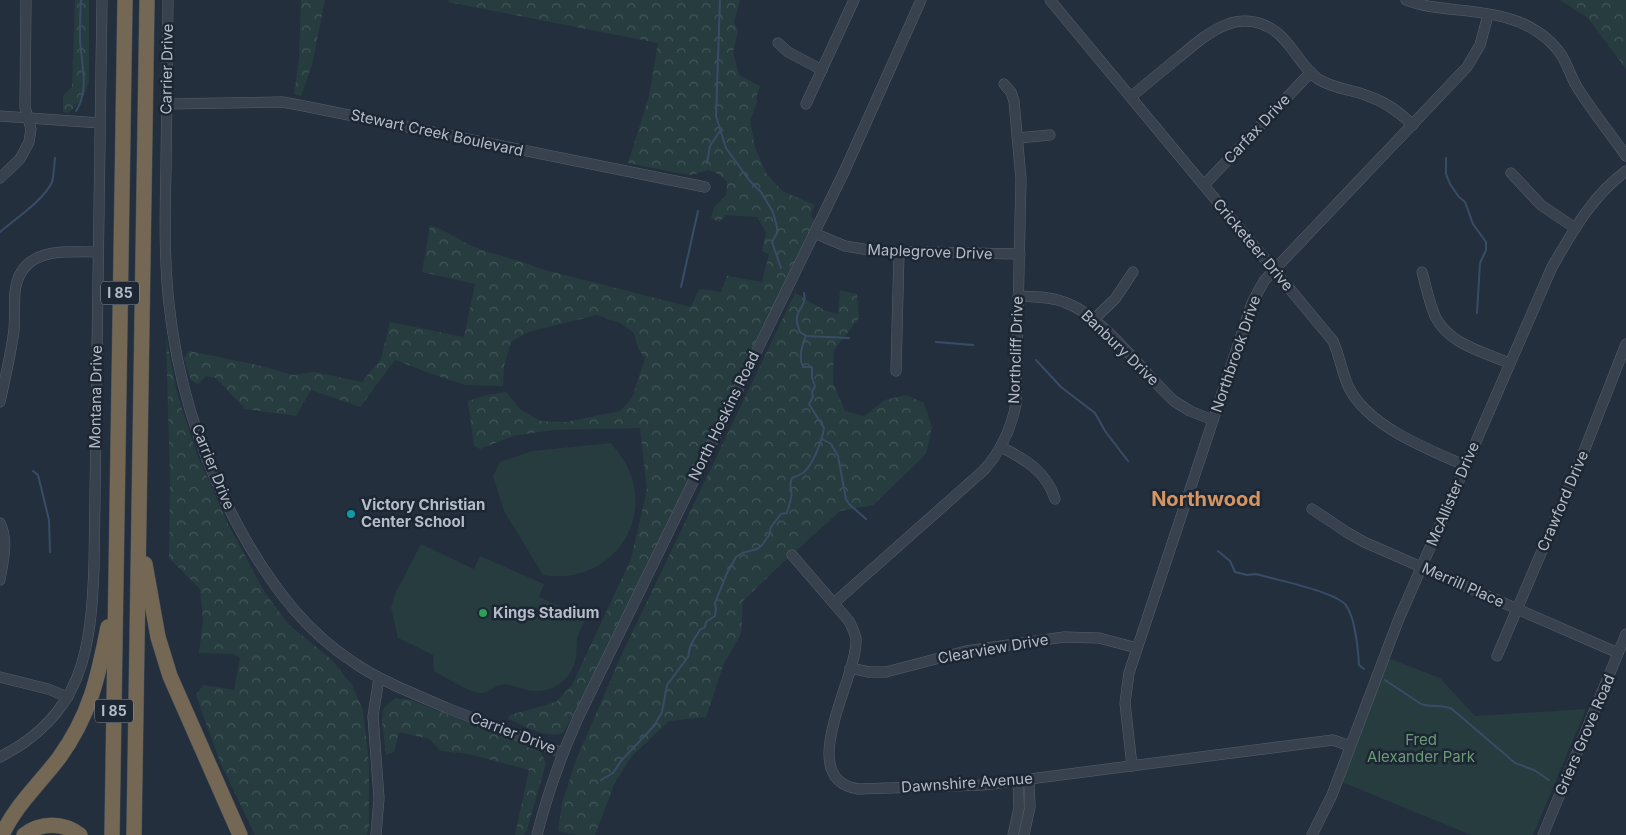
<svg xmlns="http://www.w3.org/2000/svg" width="1626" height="835" font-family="Inter,sans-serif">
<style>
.forest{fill:url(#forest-crowns)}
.green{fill:#263c3f}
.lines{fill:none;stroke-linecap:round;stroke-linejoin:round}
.stream{stroke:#394c67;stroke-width:2}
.minor-casing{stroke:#565f6c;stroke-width:11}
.highway-casing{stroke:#434c59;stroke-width:16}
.minor{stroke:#38414e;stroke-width:10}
.highway{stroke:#746855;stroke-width:15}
.culture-dot{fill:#0f9aa8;stroke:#1d2633;stroke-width:2}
.leisure-dot{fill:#2e9e5b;stroke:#1d2633;stroke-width:2}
.labels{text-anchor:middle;stroke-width:5;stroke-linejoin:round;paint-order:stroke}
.shield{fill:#1d2633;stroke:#878f9c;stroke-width:1}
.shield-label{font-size:14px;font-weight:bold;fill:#b4bcc9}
.street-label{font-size:15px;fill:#b4bcc9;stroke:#1d2633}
.poi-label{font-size:15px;font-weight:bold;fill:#b4bcc9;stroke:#1d2633;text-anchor:start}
.park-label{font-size:15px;fill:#6b9a76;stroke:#1d2633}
.district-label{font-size:20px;font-weight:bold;fill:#d59563;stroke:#1d2633}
</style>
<defs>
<pattern id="forest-crowns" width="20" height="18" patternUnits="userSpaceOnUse" patternTransform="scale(1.25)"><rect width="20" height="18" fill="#263c3f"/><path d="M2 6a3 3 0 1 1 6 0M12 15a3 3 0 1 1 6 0" fill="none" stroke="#435659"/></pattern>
</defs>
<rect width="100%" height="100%" fill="#242f3e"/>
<g class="forest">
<path d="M 75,0 L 89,0 L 89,80 C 86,95 79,104 68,113 L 63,112 L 63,96 L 72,87 Z"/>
<polygon points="301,0 325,0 312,65 301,96 294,94 299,59"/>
<path d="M 449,0 L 740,0 L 734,22 L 738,31 L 733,52 L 739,75 L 760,86 L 756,98 L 758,101 L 750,120 L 755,147 L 766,173 L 782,191 L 815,205 L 811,214 L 814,221 L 603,659 L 563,733 C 544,739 526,726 508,719 L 510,715 L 556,702 L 572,685 L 631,559 L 647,490 L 640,428 L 553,430 L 513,436 L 480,449 L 474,446 L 468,401 L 487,395 L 506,392 L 521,410 L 541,421 L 566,422 L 620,411 L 632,398 L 645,358 L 638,348 L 634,333 L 620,323 L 597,315 L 528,332 L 511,342 L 504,366 L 503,386 L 465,385 L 429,373 L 395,360 L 360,407 L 311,390 L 296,416 L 245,409 L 216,378 L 206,376 L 198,384 L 191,380 L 184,358 L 189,351 L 257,365 L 293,375 L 314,372 L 362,382 L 381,359 L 390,322 L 464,337 L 475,284 L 422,272 L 430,226 C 444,228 462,243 477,248 C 498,256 520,260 541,269 L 691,307 L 699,289 L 721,292 L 727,276 L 762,282 L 769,254 L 762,251 L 766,232 L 757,217 L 726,215 L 719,222 L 711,218 L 714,207 L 726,195 L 727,182 L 718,174 L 709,170 L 691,175 L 677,173 L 628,163 L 649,96 L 658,43 L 448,2 Z"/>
<polygon points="1560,0 1626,0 1626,69 1588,18"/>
<polygon points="840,290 857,294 859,318 834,350 833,383 845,411 864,416 885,400 906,395 924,403 932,427 926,454 873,505 840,511 777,568 743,601 741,634 724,663 706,717 669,721 633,755 615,782 595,835 577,835 558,831 562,803 576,760 622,654 795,293 824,310 838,314"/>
<polygon points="166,337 177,393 196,452 228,524 265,593 289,625 331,659 352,685 363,710 369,764 369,827 367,835 255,835 220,762 196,695 203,685 234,690 240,658 233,654 199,653 203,621 200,589 169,558 170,479"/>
<polygon points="395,698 411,700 540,751 546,763 527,830 523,835 515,835 529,770 469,754 441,751 429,739 399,732 394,752 386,755 382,722 383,709"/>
</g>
<g class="green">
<path d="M 611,443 C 617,451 624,459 628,468 C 655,527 605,586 543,575 L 504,511 L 493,476 L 500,462 L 532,451 Z"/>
<path d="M 421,544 L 474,569 L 480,556 L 544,584 L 539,597 L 586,618 C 583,625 578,633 577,639 C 576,653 578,660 570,673 C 561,687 544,694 527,690 C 518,688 510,683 501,685 C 493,687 489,693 480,693 C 468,692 445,677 434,671 L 433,655 L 398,638 L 391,608 L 396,592 Z"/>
<polygon points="1388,658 1440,678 1475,716 1586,709 1533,835 1471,835 1342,782"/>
</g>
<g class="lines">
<g class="stream">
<polyline points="720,0 716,116 726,148 749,180 761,192 773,212 777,227 777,233 772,242 781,268"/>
<path d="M 76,111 C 90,90 81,63 80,39 C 80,26 80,13 81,0"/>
<polyline points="1446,158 1446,174 1450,184 1459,197 1465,202 1473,224 1486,242 1486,250 1480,263 1477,313"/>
<polyline points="707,163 710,146 720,131"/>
<path d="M 0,232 C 15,219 44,200 52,182 C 54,175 54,166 55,158"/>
<polyline points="681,287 698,211"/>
<path d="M 804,293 C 808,310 790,308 800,332 L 806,336 L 849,338"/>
<polyline points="936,342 973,345"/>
<polyline points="1036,360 1061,387 1095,413 1105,431 1128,461"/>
<polyline points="822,439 831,444 838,456 846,499 849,504 866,519"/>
<polyline points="33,471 38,475 49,520 50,552"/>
<path d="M 1218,551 L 1230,561 L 1235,572 L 1247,575 L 1256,574 C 1277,580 1332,591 1345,604 C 1355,616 1358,649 1359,665 L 1364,669"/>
<path d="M 1385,680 L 1421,704 C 1431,708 1441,704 1452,709 L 1515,763 L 1534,770 L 1549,780"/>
<path d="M 601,780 L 613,773 L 621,761 L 654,726 L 662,712 L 667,685 L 688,657 L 690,647 L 694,639 L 700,630 L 705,627 L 706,622 L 715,616 L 716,609 L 715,603 L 727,573 L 736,557 L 742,553 L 757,549 L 762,545 L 769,535 L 771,527 L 781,514 L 787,513 C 788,507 790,504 791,498 C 793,491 788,485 792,478 C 796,476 800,475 803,473 C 813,465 822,441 824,428 L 809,404 L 813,397 L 812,392 L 815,386 L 812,378 L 812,367 L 803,367 C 798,357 802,345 806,336"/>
</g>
<defs>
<g id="minor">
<path d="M 168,0 C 167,56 167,111 166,167 C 165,213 164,259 169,304 C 178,388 205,469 247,542 C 275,590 307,632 353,662 C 382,682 415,694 447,708 C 486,723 524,738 562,753"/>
<path d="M 1050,0 L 1333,341 C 1340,357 1342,373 1349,388 C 1369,427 1428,449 1466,466"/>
<path d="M 1406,0 C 1438,12 1474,8 1507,18 C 1529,24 1550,37 1562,56 C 1568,66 1571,77 1577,87 C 1592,111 1610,133 1626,156"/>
<polyline points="778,43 788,52 822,70"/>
<path d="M 1131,97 C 1146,84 1162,71 1178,58 C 1206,35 1237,5 1275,31 C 1293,44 1300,66 1318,79 C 1334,89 1351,89 1368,96 C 1386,102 1399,112 1413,125"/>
<polyline points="167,104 282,102 299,105 705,187"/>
<polyline points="806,104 854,0"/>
<polyline points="0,116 100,123"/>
<polyline points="1018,138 1050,135"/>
<polyline points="1511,173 1541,205 1575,228"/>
<polyline points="0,178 20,159 29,142 31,129 25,107 26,0"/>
<polyline points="1204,185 1311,72"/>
<polyline points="814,233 845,246 875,251 1020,254"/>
<path d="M 1422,272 C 1426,286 1429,302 1435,316 C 1448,344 1484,352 1509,363"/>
<path d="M 1018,296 C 1033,297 1049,296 1064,302 C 1104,316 1142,372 1174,401 L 1190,411 L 1213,420"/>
<polyline points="1094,319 1115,299 1133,272"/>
<polyline points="896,371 899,252"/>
<path d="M 0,402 C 5,378 11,354 14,330 C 15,317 14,304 15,292 C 20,246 65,252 98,252"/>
<path d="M 1001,447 C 1025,459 1047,472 1055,499"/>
<polyline points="1312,509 1348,533 1364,542 1618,653"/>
<path d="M 0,523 C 9,541 3,561 0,580"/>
<path d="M 792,555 L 849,621 C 852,627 855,633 856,639 C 858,678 793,778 858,789 L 983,785 L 1333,740 L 1350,746"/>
<path d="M 834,603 L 984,470 C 1001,451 1011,429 1016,404 L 1021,179 L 1014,101 L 1011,92 L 1004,84"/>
<polyline points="1497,656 1577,469 1626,344"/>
<polyline points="850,668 869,672 886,672 966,651 1064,637 1099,638 1137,648"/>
<polyline points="0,677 48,689 68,697"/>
<path d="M 0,757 C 83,715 91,650 94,566 L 102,0"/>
<polyline points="1132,766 1125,703 1129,673 1252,303 1264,281 1274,270 1467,67 1480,45 1488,15"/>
<polyline points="376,835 379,798 373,716 379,678"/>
<path d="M 537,835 C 547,795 561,756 578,718 L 844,172 L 921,0"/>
<polyline points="1013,835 1019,808 1018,781"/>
<polyline points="1024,835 1030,807 1029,779"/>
<path d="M 1312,835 L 1332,795 L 1398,621 L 1552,267 C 1573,231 1592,196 1626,171"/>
<polyline points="1543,835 1626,634"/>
</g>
<g id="highway">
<polyline points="145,564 158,637 170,676 240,835"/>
<path d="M 2,835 C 15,806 40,783 59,758 C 90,715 98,678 108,627"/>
<path d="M 24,835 C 41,822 63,822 80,835"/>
<polyline points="112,835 125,0"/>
<polyline points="134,835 147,0"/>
</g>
</defs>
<use href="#minor" class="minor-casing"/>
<use href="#highway" class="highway-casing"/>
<use href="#minor" class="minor"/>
<use href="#highway" class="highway"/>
</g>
<circle class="culture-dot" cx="351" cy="514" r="5"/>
<circle class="leisure-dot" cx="483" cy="613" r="5"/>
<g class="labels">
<g class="shield">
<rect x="101" y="281.5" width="38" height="23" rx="4"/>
<rect x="95" y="699.5" width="38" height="23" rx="4"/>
</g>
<g class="shield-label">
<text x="120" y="298">I 85</text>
<text x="114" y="716">I 85</text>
</g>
<g class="street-label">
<text transform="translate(167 69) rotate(-89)" y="5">Carrier Drive</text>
<text transform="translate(1257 129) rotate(-47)" y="5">Carfax Drive</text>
<text transform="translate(437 133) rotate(12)" y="5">Stewart Creek Boulevard</text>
<text transform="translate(1253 245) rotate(50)" y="5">Cricketeer Drive</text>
<text transform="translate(930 252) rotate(2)" y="5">Maplegrove Drive</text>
<text transform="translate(1120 348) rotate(44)" y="5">Banbury Drive</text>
<text transform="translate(1016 350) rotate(-88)" y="5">Northcliff Drive</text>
<text transform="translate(1236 354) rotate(-71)" y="5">Northbrook Drive</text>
<text transform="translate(96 397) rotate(-89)" y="5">Montana Drive</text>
<text transform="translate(724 416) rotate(-64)" y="5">North Hoskins Road</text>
<text transform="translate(213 467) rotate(68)" y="5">Carrier Drive</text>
<text transform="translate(1453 494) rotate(-67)" y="5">McAllister Drive</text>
<text transform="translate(1563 501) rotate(-67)" y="5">Crawford Drive</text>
<text transform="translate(1463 585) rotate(24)" y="5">Merrill Place</text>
<text transform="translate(993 649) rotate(-10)" y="5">Clearview Drive</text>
<text transform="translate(513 733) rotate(21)" y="5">Carrier Drive</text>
<text transform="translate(1585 735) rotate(-67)" y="5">Griers Grove Road</text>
<text transform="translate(967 783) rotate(-4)" y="5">Dawnshire Avenue</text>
</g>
<g class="poi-label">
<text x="361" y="510">Victory Christian<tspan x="361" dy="17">Center School</tspan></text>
<text x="493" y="618">Kings Stadium</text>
</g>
<g class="park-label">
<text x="1421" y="745">Fred<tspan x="1421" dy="17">Alexander Park</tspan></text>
</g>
<g class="district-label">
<text x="1206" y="506">Northwood</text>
</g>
</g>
</svg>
